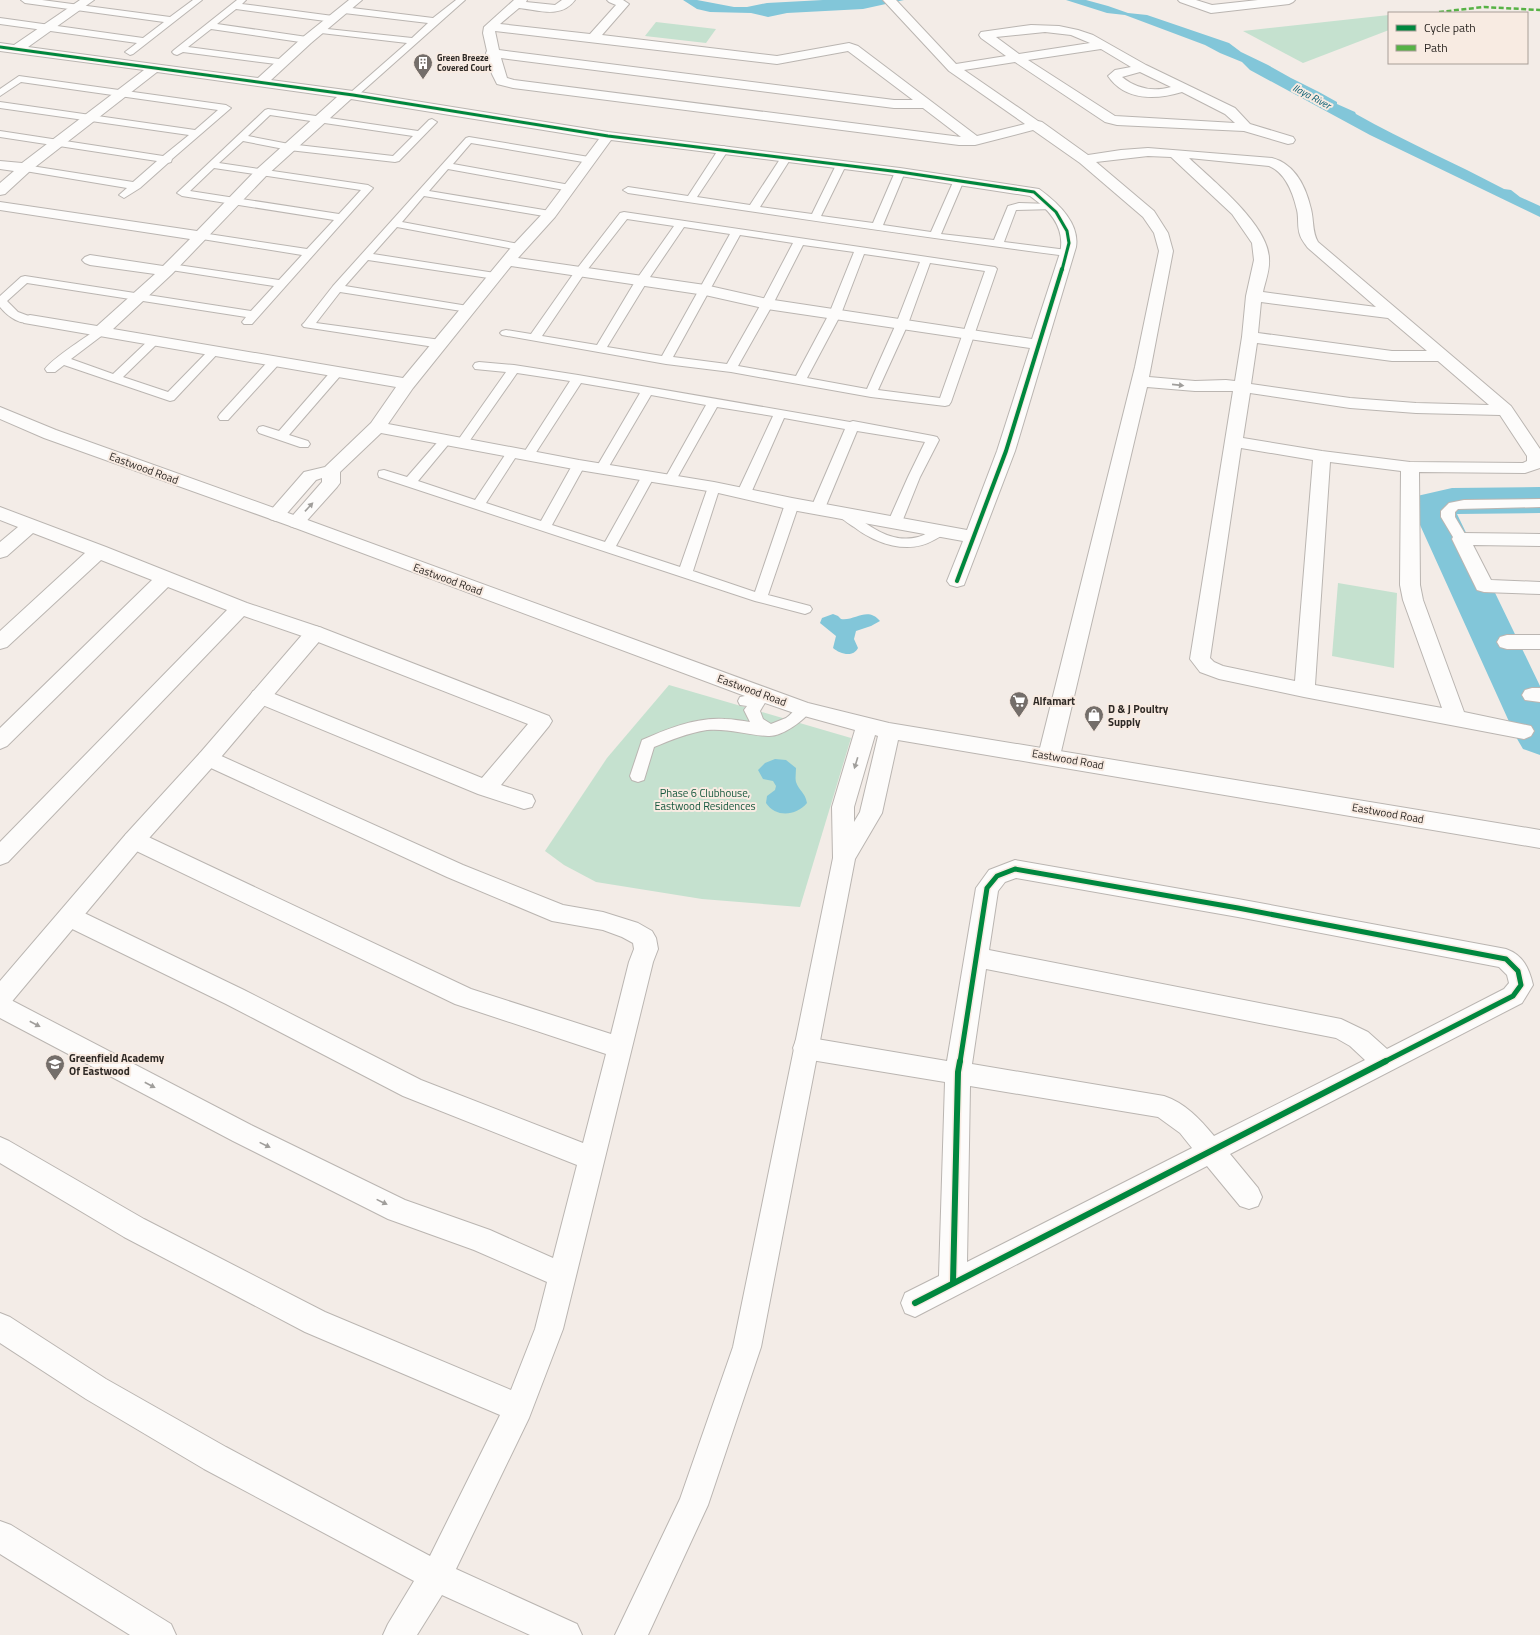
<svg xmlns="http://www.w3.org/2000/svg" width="1540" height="1635" font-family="'Titillium Web',sans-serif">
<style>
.green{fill:#c5e1cf}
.water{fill:#82c6d9}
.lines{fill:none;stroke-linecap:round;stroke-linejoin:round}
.river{fill:#82c6d9;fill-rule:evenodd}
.lane-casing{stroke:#bab5b1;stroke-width:2}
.street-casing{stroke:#bab5b1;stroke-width:2}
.secondary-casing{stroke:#bab5b1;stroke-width:2}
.lane{fill:#fdfcfb;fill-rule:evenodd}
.street{fill:#fdfcfb;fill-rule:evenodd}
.secondary{fill:#fdfcfb;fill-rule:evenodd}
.quiet{stroke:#56b245;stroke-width:2.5;stroke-dasharray:5 2.5;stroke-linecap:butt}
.cycleway-far3-casing{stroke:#f8ebe2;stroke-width:4.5}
.cycleway-far2-casing{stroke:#f8ebe2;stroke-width:6}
.cycleway-far1-casing{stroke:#f8ebe2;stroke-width:8}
.cycleway-casing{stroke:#f8ebe2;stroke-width:9}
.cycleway-far3{stroke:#00873e;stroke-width:3}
.cycleway-far2{stroke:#00873e;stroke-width:4}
.cycleway-far1{stroke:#00873e;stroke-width:5}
.cycleway{stroke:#00873e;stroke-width:6}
.oneway{fill:#a09e9b}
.labels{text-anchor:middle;stroke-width:4;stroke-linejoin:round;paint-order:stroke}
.far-poi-label{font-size:9px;font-weight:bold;fill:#2f2a26;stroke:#f8ebe2;text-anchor:start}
.far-water-label{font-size:10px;font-style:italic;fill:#0c6074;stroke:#f8ebe2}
.street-label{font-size:11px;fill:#2f2a26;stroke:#f8ebe2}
.poi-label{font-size:11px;font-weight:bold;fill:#2f2a26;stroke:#f8ebe2;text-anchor:start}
.park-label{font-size:11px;fill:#17583e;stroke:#f8ebe2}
</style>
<rect width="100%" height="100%" fill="#f3ece7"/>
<g class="green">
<polygon points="1389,15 1389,30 1303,63 1243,31"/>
<polygon points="656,22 716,29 706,43 645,36"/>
<polygon points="1338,583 1397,593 1394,668 1332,656"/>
<polygon points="669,685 851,738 800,907 702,899 596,882 564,865 545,851 607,758"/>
</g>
<g class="water">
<polygon points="683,0 697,0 734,7 747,7 767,3 823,0 904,0 863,9 787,13 768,17 751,13 710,12 697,9"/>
<path d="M 1066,0 L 1086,0 L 1108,6 L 1128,13 L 1147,15 L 1229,43 L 1241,52 L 1268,65 L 1291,78 L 1319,92 L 1337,102 L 1337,104 L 1355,112 L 1356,114 C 1404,141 1455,163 1504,189 L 1511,190 L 1520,197 L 1540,206 L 1540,217 L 1370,135 L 1250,70 L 1242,62 L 1220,53 L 1205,45 L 1125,15 L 1107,13 Z"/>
<path d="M 833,614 L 838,616 L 841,619 C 856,621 867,606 880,621 L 871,626 L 856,631 L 854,639 L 858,648 C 853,658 840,654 833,648 L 836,636 L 820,623 L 822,618 Z"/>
<path d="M 775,759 L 786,760 L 796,768 C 796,773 795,778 796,782 C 799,791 805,792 807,803 C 796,816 776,818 766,803 L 767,796 L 775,790 L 776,786 L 773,781 L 763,779 L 758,770 L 765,763 Z"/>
</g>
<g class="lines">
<polygon class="river" points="1540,487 1540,513 1457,514 1540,686 1540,755 1523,749 1516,737 1411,505 1417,496 1452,488"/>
<defs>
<g id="lane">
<polygon points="21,0 42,0 170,17 193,0 202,0 133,54 130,55 125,52 137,43 0,24 0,18 143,38 164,22 25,3"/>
<polygon points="237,0 246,0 242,4 333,16 337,19 333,22 236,9 217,24 307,37 311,40 307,43 211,29 188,47 287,60 289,62 287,64 284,65 183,52 177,55 174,54 172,52 174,50"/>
<polygon points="456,0 465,0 356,97 350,97 348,95 350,93 407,43 321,33 317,30 318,28 412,38 428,23 344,13 340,10 344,7 433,18"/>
<polygon points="19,76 226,105 231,108 172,159 171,162 168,163 140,188 124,198 119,195 127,188 25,171 20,168 25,165 133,182 157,161 0,137 0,131 163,156 189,135 0,108 0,102 195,130 218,110 21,82 0,96 0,89"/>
<path d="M 268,109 L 418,131 L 429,120 L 432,119 L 437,122 L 399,161 L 395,162 L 289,150 L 243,141 L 219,163 L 368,185 L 373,188 L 252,324 L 244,324 L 242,322 L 246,317 L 27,283 L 7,301 L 18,312 L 34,318 L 36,320 L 34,322 C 21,326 8,317 0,307 L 0,296 L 21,277 L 25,276 L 251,311 L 274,286 L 171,270 L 166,267 L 171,264 L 279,280 L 302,255 L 202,239 L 197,236 L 202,233 L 307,249 L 334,220 L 182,196 L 177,193 L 265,110 ZM 270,115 L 413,136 L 393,156 L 289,144 L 248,136 ZM 214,168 L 361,190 L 339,214 L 190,191 Z"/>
<polygon points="469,137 589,157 594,160 589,163 471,143 453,164 570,185 575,188 570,191 448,169 429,191 550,211 555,214 550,217 424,196 402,222 519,244 524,247 519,250 397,227 373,254 495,273 501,276 495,279 368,260 345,286 468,306 472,307 474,309 472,311 468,312 340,292 316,323 441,340 445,342 447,344 445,346 441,348 304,327 302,325 304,323 333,286 466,138"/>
<path d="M 724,146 L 729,149 L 697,197 L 750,205 L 782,156 L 786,155 L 791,158 L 760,207 L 812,214 L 836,165 L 841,162 L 846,165 L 821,216 L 873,223 L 895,172 L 900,169 L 905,172 L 883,225 L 931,232 L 954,180 L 959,177 L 964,180 L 941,234 L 994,240 L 1008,206 L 1019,203 L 1051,204 L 1055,205 L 1056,207 L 1055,209 L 1016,210 L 1004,242 L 1067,250 L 1072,253 L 1067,256 C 921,237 774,215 628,193 L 623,190 L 628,187 L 688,196 L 720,147 Z"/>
<path d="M 624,212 L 995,267 L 997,269 L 951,402 L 949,405 L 945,406 L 871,397 L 731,372 L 666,364 L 502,335 L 500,333 L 502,331 L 506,330 L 531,334 L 576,270 L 620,213 ZM 627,219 L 674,226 L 636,280 L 597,345 L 542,336 L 584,274 ZM 684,227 L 730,234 L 662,356 L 607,347 L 648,280 ZM 740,235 L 793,243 L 761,304 L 727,364 L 673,357 ZM 803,245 L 854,252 L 829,314 L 796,376 L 738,366 L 773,304 ZM 864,254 L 920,262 L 896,324 L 867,389 L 807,378 L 841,314 ZM 930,263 L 985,271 L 940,398 L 878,390 L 908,324 Z"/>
<path d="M 100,329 L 104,330 L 106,332 L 104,334 L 71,359 L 113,374 L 151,338 L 159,338 L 161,340 L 159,342 L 123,377 L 168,392 L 211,348 L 219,348 L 221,350 L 174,400 L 170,401 L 64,365 L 55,372 L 47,372 L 45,369 C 53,358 83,339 96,330 Z"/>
<polygon points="275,357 279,358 281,361 279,364 228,420 220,420 218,417 220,414 271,358"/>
<polygon points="479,362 514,365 578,375 850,422 853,421 933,436 937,437 939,440 920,477 902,522 900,525 895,526 890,525 888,522 908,477 925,442 857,431 825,508 823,511 818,512 813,511 811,508 845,429 784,418 751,493 749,496 739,496 737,493 773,416 717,407 676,480 675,483 665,483 664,480 706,405 651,395 608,468 607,471 597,471 596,468 640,393 581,383 533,457 525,457 523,454 570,381 517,373 466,446 458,446 456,443 506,372 475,369 473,366 475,363"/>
<polygon points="337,368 341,369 343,372 341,375 289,435 308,441 310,444 308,447 300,447 259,433 257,430 259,427 263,426 279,431 333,369"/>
<polygon points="446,436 450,437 452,440 418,481 475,500 509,449 517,449 519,452 486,503 541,521 574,462 584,462 585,465 552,525 605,542 643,474 653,474 654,477 616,546 680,567 708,487 709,484 719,484 720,487 693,571 755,592 785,504 787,501 797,501 799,504 768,595 810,606 812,609 810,612 805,614 755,601 379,477 378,474 379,471 384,470 407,477 442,437"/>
<polygon points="1540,499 1540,507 1458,509 1455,512 1455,517 1468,539 1466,542 1461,543 1456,542 1441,517 1441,511 1449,503 1464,500"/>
<path d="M 844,509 L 849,510 C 868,526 891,544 918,537 C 926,535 932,529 940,527 L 945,528 L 947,531 C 944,535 939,537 934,540 C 908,555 876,544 854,527 C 848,523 841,519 837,513 L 839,510 Z"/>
<path d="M 745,696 L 764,697 L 766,701 L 760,711 L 763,719 L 771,724 C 776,722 781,720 786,718 C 795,712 797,702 809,705 L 812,709 C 805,720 782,737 768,736 C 747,735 728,728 707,730 C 688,733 671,740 654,747 L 644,780 L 638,782 L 632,780 L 630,776 L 642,740 C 667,729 696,717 725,719 C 733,719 742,721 750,722 L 744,710 L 747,706 L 740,705 L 738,701 L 740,697 Z"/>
</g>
<g id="street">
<path d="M 80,0 L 94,0 L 28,47 L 258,78 L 303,37 L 349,0 L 362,0 L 311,43 L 271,80 L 353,91 L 608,132 L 900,168 L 1039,189 C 1057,202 1080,223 1076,247 L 1015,451 L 964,585 L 957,587 L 950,585 L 947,581 L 963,541 L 792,510 L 714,492 L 579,470 L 381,433 L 340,472 L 340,483 L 337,487 L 302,526 L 296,528 L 290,526 L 287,522 L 322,482 L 322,478 L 316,480 L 282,519 L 276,521 L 270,519 L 267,515 L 270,511 L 304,472 L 325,467 L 371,423 L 396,387 L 24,323 L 22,320 L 24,317 L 30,315 L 97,326 L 155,274 L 90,265 L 85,263 L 82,260 L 85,257 L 90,255 L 163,266 L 190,239 L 0,210 L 0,202 L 197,231 L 256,170 L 337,97 L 157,72 L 30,171 L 5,194 L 0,195 L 0,183 L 14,171 L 0,169 L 0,161 L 22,163 L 144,70 L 0,51 L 0,43 L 14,45 ZM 351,99 L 599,139 L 545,211 L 514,244 L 403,378 L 113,329 L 172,274 L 266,176 ZM 611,140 L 900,176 L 1030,196 C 1050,210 1066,228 1060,253 L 1032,339 L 767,299 L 705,285 L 518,258 L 555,217 ZM 511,266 L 705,295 L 767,309 L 1030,348 L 997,451 L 967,530 L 792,498 L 714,482 L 579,460 L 388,424 L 413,388 Z"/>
<path d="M 514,0 L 527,0 L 526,2 L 555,5 L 562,0 L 575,0 C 561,19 539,10 519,8 L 500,24 L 590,34 L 616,5 L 609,2 L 607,0 L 623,0 L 629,4 L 602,35 L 777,56 L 849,43 L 858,46 L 977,136 L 1025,124 L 949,71 L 883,0 L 896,0 L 956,64 L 1006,56 L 981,38 L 979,35 L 981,32 L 1031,25 L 1059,26 L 1078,30 L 1093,35 L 1146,65 L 1235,108 L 1250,124 L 1293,137 L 1295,140 L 1293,143 L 1288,144 L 1244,131 L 1117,125 L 1105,122 L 1015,62 L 964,70 L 1038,121 L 1042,122 L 1088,155 L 1121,150 L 1148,148 L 1272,158 C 1295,164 1306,187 1311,209 C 1314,221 1312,232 1318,242 L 1511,406 L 1540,449 L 1540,468 L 1525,473 L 1419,472 L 1420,585 L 1423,600 L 1464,712 L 1531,726 L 1534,731 L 1531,736 L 1524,739 L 1304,697 L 1219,679 L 1200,672 L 1190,659 L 1233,391 L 1195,391 L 1147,387 L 1060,756 L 1057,761 L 1049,764 L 1041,761 L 1038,756 L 1135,367 L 1159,251 L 1154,233 L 1143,217 L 1080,163 L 1033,130 L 975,145 L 959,145 L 513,88 L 497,84 L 492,74 L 486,53 L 487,51 L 483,33 L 484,27 ZM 495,31 L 777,64 L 848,51 L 913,100 L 894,100 L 499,50 ZM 1045,32 L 1071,35 L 1090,43 L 1019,54 L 996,37 ZM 1101,49 L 1131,67 L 1115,70 L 1108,76 C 1125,101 1156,100 1182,92 L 1225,114 L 1235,123 L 1115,116 L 1028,60 ZM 501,58 L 894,108 L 923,108 L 961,137 L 514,80 L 507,78 ZM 1140,72 L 1171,87 C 1153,92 1137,89 1122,77 ZM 1148,156 L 1171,157 L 1232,214 L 1252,243 L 1254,260 L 1246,296 L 1242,337 L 1235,381 L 1226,380 L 1195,381 L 1149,377 L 1173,251 L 1168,233 L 1154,211 L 1096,162 ZM 1189,158 L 1269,166 C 1286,173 1293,193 1297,210 C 1299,218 1297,227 1300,235 C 1301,239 1305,244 1308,248 L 1376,307 L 1263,292 C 1265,282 1270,270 1269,259 C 1269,225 1213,181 1189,158 ZM 1261,302 L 1388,318 L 1427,351 L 1392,351 L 1258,333 ZM 1257,343 L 1392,361 L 1438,361 L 1489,405 L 1416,403 L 1350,398 L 1251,384 ZM 1250,393 L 1350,408 L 1416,413 L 1500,415 L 1527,456 L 1527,461 L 1523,463 L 1410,462 L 1322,451 L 1243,438 ZM 1241,448 L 1313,460 L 1295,681 L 1223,666 L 1214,662 L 1210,658 ZM 1330,462 L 1401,471 L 1400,585 L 1403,600 L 1442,708 L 1315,685 Z"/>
<polygon points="1178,0 1196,0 1212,5 1258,0 1295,0 1293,2 1289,4 1211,13 1180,2"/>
<polygon points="0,507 106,547 247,603 322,628 549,716 552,721 549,726 501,785 532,795 535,801 532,807 524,809 478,794 253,701 250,696 253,691 260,689 267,691 482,778 528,724 308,638 244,616 8,862 0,865 0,842 227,610 168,587 7,746 0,749 0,728 152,580 101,560 7,647 0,649 0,631 85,553 33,533 7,556 0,558 0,542 18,527 0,520"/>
<polygon points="1461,533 1540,534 1540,546 1473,545 1491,580 1540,582 1540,594 1484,592 1477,590 1452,539 1454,535"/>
<polygon points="1507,635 1540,635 1540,649 1507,649 1500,647 1497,642 1500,637"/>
<polygon points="1532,688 1540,688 1540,702 1525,700 1522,695 1525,690"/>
<polygon points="208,750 463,865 563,905 603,912 638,923 652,931 656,938 658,949 653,962 563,1329 529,1418 456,1569 577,1624 582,1635 530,1635 442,1595 417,1635 383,1635 388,1624 414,1581 204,1469 86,1399 0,1343 0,1313 10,1317 106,1379 226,1447 430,1556 500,1415 305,1332 124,1237 0,1163 0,1137 9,1141 144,1219 325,1312 511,1390 535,1329 547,1282 474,1250 388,1219 233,1141 0,1018 0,996 9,999 251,1125 405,1200 490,1230 553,1258 577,1165 403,1096 226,1004 62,924 58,917 62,910 70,908 78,910 244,990 421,1080 583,1143 606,1054 455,1004 126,846 123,840 126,834 134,831 142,834 471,989 611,1034 629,962 634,949 633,943 622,937 603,930 552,921 447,877 200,763 197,758 200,753"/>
<path d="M 1015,860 L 1238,899 L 1506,949 C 1523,955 1529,968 1533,985 L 1522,1003 L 1230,1154 L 1258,1188 L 1262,1197 L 1258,1206 L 1249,1209 L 1240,1206 L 1207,1166 L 915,1317 L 905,1313 L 901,1303 L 905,1293 L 939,1276 L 945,1082 L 805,1059 L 796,1056 L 793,1048 L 796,1040 L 805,1037 L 947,1061 L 976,888 L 989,870 ZM 1016,878 L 1238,917 L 1499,967 L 1507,975 L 1509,983 L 1504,989 L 1387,1049 L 1368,1032 L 1341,1019 L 989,950 L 998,891 L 1005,882 ZM 986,969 L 1336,1038 L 1350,1046 L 1365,1060 L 1214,1136 C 1200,1119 1185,1103 1164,1096 L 972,1064 ZM 970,1086 L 1158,1117 L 1180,1133 L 1192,1148 L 967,1262 Z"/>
<polygon points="0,1521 11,1525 171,1624 176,1635 130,1635 0,1554"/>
</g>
<g id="secondary">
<path d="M 0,407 L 56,430 L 302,518 L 808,703 L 889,723 L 1540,830 L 1540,848 L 898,740 L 882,813 L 855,859 L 761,1347 L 708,1505 L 648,1635 L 615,1635 L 680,1499 L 733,1347 L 833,858 L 832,807 L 855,730 L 797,714 L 753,699 L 290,526 L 44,438 L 0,419 ZM 875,735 L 878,736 L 860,812 L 854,822 L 854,807 Z"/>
<polygon points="315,626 322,628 325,633 322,638 216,763 142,846 9,1005 0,1008 0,981 126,834 200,753 308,628"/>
</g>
</defs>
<use href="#lane" class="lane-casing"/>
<use href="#street" class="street-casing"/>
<use href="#secondary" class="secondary-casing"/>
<use href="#lane" class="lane"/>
<use href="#street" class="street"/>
<use href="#secondary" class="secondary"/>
<polyline class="quiet" points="1439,12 1484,7 1540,10"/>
<defs>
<polyline id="cycleway-far3" points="0,47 353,95 608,136 900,172 1034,192 1056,212 1067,231 1069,243 1062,270"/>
<polyline id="cycleway-far2" points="957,581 1006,451 1062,269"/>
<polyline id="cycleway-far1" points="960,1062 987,888 997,876 1015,869 1238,908 1506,959 1518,971 1521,985 1513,996 1384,1062"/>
<g id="cycleway">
<polyline points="953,1283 958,1072 960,1061"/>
<polyline points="915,1303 1386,1061"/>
</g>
</defs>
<use href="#cycleway-far3" class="cycleway-far3-casing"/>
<use href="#cycleway-far2" class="cycleway-far2-casing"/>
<use href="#cycleway-far1" class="cycleway-far1-casing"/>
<use href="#cycleway" class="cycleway-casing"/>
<use href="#cycleway-far3" class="cycleway-far3"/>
<use href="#cycleway-far2" class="cycleway-far2"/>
<use href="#cycleway-far1" class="cycleway-far1"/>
<use href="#cycleway" class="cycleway"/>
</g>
<defs><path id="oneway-solid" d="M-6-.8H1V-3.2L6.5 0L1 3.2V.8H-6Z"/></defs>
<g class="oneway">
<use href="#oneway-solid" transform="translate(1178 385) rotate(6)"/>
<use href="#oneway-solid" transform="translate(309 507) rotate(-47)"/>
<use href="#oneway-solid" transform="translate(856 763) rotate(107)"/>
<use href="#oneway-solid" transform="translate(35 1024) rotate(28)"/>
<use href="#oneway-solid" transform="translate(150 1085) rotate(28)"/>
<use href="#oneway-solid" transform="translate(265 1145) rotate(26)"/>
<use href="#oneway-solid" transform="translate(382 1202) rotate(26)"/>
</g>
<defs>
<symbol id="building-pin" viewBox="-11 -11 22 30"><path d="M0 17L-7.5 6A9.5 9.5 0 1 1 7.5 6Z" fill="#746e6a" stroke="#f8ebe2"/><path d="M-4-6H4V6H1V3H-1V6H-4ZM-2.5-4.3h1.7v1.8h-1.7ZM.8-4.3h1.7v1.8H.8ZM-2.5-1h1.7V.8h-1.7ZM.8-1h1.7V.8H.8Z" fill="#fff"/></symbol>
<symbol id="supermarket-pin" viewBox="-11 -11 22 30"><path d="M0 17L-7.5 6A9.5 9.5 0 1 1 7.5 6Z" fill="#746e6a" stroke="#f8ebe2"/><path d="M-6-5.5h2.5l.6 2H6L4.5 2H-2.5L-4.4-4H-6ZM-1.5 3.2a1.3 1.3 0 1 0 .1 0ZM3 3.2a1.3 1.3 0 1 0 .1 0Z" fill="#fff"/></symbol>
<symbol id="shop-pin" viewBox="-11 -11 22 30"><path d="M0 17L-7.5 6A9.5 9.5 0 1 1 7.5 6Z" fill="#746e6a" stroke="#f8ebe2"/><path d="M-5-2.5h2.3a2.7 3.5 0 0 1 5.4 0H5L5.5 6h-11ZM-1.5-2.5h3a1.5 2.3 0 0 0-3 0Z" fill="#fff"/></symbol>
<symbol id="school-pin" viewBox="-11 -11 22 30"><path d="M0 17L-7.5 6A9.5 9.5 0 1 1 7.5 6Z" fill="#746e6a" stroke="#f8ebe2"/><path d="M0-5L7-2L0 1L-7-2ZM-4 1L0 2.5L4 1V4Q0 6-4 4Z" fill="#fff"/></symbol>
</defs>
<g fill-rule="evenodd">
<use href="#building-pin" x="412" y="52" width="22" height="30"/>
<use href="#supermarket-pin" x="1008" y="690" width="22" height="30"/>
<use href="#shop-pin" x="1083" y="704" width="22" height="30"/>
<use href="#school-pin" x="44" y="1053" width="22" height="30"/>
</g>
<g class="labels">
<g class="far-poi-label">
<text x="437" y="61">Green Breeze<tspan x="437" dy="10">Covered Court</tspan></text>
</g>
<g class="far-water-label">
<text transform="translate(1312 96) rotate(28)" y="4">Ilaya River</text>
</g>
<g class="street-label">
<text transform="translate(144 468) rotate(20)" y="4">Eastwood Road</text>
<text transform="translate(448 579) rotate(20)" y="4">Eastwood Road</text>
<text transform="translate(752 690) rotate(20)" y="4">Eastwood Road</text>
<text transform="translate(1068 759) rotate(10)" y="4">Eastwood Road</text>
<text transform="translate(1388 813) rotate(10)" y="4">Eastwood Road</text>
</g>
<g class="poi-label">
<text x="1033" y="705">Alfamart</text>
<text x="1108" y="713">D &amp; J Poultry<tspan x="1108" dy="13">Supply</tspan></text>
<text x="69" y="1062">Greenfield Academy<tspan x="69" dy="13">Of Eastwood</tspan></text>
</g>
<g class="park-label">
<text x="705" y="797">Phase 6 Clubhouse,<tspan x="705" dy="13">Eastwood Residences</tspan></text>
</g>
</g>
<rect x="1388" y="12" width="140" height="52" fill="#f8ebe2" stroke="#a89e97"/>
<rect x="1396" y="25" width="20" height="6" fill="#00873e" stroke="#a89e97"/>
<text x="1424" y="32" font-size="12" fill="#2f2a26">Cycle path</text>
<rect x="1396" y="45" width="20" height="6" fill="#56b245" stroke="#a89e97"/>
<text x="1424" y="52" font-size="12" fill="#2f2a26">Path</text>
</svg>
